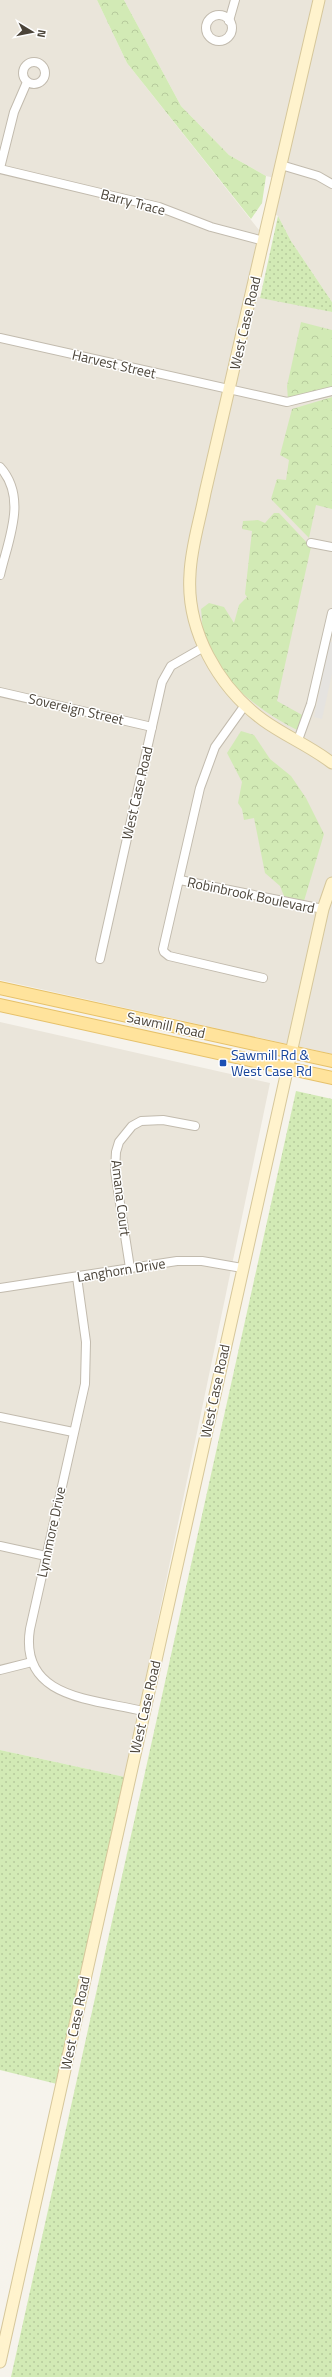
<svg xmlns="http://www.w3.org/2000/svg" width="332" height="2377" font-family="'Titillium Web',sans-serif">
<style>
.residential{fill:#eae5da}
.grass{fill:url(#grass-dots)}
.forest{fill:url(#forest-crowns)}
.parking{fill:#e5e3e0}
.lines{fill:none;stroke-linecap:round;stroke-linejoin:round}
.minor-casing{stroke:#c2bbae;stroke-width:10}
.secondary-casing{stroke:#d6c79b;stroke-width:13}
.primary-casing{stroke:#e6c16a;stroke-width:14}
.minor{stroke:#fff;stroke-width:8}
.secondary{stroke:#fff3cd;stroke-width:11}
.primary{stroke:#ffe39c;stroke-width:12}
.transit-dot{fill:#1a4fb4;stroke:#fff;stroke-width:1.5}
.labels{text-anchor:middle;stroke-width:3;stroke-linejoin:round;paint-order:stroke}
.street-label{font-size:14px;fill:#4b4439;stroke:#fff}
.transit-label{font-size:14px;fill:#164399;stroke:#fff;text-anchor:start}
</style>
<defs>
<pattern id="grass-dots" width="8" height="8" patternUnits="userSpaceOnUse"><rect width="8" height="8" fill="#d2eab5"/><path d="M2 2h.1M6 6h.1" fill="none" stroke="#b6ca9c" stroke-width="1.8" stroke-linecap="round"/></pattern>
<pattern id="forest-crowns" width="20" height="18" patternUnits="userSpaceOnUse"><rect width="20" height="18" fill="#d2eab5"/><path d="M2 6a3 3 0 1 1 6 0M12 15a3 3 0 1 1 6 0" fill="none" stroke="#b6ca9c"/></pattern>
</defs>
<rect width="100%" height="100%" fill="#f6f3ec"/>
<g class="residential">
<polygon points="0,0 97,0 127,63 259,230 246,294 332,312 332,1054 0,980"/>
<polygon points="124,0 332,0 332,302 291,241 278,216 271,212 279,179 266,176 229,155 181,106"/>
<polygon points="0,1022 270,1083 125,1777 0,1750"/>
</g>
<g class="grass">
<polygon points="278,216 291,241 332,302 332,312 260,298"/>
<polygon points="296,1091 332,1099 332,2377 11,2377"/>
<polygon points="0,1750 125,1777 57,2084 0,2070"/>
</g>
<g class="forest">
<polygon points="97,0 124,0 181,106 229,155 266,176 262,203 251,219 127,63"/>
<polygon points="301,322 332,330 332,388 288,400 287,386"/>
<polygon points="332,397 332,509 316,505 309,538 271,499 277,479 286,480 289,460 280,455 292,409"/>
<path d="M 274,513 L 279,513 L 311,547 L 277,701 L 304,716 L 299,731 C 259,711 218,680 204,636 C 202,628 202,617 201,609 L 209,603 L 224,607 L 234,623 L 239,605 L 247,597 L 245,594 L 252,531 L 242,529 L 243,521 L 258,520 L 265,523 Z"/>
<polygon points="241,731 254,735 270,759 291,776 306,798 324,834 304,901 284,896 280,886 265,873 254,818 244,820 242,809 238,803 242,782 227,753"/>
</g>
<polygon class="parking" points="330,642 332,642 332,674 322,719 314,717"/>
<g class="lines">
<defs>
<g id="minor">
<circle cx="219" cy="28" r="13"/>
<polyline points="229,21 235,0"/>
<circle cx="34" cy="73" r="11"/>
<polyline points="281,165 318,176 332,184"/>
<polyline points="0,168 14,112 27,82"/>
<polyline points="0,169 159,207 211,227 264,241"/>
<polyline points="0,338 287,402 332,391"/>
<path d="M 0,467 C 28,498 8,540 0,575"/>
<polyline points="311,543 332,547"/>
<polyline points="0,692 152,727"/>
<polyline points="245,705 215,747 200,788 163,949 164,952 169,956 263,978"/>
<polyline points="298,740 311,704 332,613"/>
<polyline points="180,880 323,909"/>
<polyline points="100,959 162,682 171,666 204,647"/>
<polyline points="130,1268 115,1171 116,1152 119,1142 132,1126 141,1121 163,1120 195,1126"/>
<path d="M 77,1277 L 86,1342 L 85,1384 L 30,1629 C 19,1699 93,1699 143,1711"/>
<polyline points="0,1288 177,1261 202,1261 242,1268"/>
<polyline points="0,1417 73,1432"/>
<polyline points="0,1546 46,1556"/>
<polyline points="0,1670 32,1662"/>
</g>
<g id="secondary">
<path d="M 319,0 L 205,493 C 200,520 191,547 190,574 C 186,630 218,687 263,720 C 285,736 310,746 332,763"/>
<polyline points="0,2362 323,909 332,883"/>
</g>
<g id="primary">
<polyline points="0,988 332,1061"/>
<polyline points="0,1005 332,1078"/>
</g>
</defs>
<use href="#minor" class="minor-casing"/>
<use href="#secondary" class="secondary-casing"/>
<use href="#primary" class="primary-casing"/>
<use href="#minor" class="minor"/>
<use href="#secondary" class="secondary"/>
<use href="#primary" class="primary"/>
</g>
<rect class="transit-dot" x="219" y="1059" width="8" height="8" rx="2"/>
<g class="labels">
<g class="street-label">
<text transform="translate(133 202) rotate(15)" y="5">Barry Trace</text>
<text transform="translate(245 323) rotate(-77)" y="5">West Case Road</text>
<text transform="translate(114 364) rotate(13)" y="5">Harvest Street</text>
<text transform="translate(76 709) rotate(13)" y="5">Sovereign Street</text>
<text transform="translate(137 793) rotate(-77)" y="5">West Case Road</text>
<text transform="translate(251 895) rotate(12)" y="5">Robinbrook Boulevard</text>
<text transform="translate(166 1025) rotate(12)" y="5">Sawmill Road</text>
<text transform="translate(121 1198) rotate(83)" y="5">Amana Court</text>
<text transform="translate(121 1270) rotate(-9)" y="5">Langhorn Drive</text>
<text transform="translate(215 1391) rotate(-78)" y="5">West Case Road</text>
<text transform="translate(51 1532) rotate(-78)" y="5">Lynnmore Drive</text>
<text transform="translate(145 1707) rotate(-77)" y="5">West Case Road</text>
<text transform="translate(75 2023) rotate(-78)" y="5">West Case Road</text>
</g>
<g class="transit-label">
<text x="231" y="1060">Sawmill Rd &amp;<tspan x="231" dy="16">West Case Rd</tspan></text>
</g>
</g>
<g transform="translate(32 32) rotate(100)" stroke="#ffffff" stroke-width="3" paint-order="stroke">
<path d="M0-3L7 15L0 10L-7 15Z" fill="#4b4439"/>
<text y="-6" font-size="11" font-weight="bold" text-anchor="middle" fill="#4b4439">N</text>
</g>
</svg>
